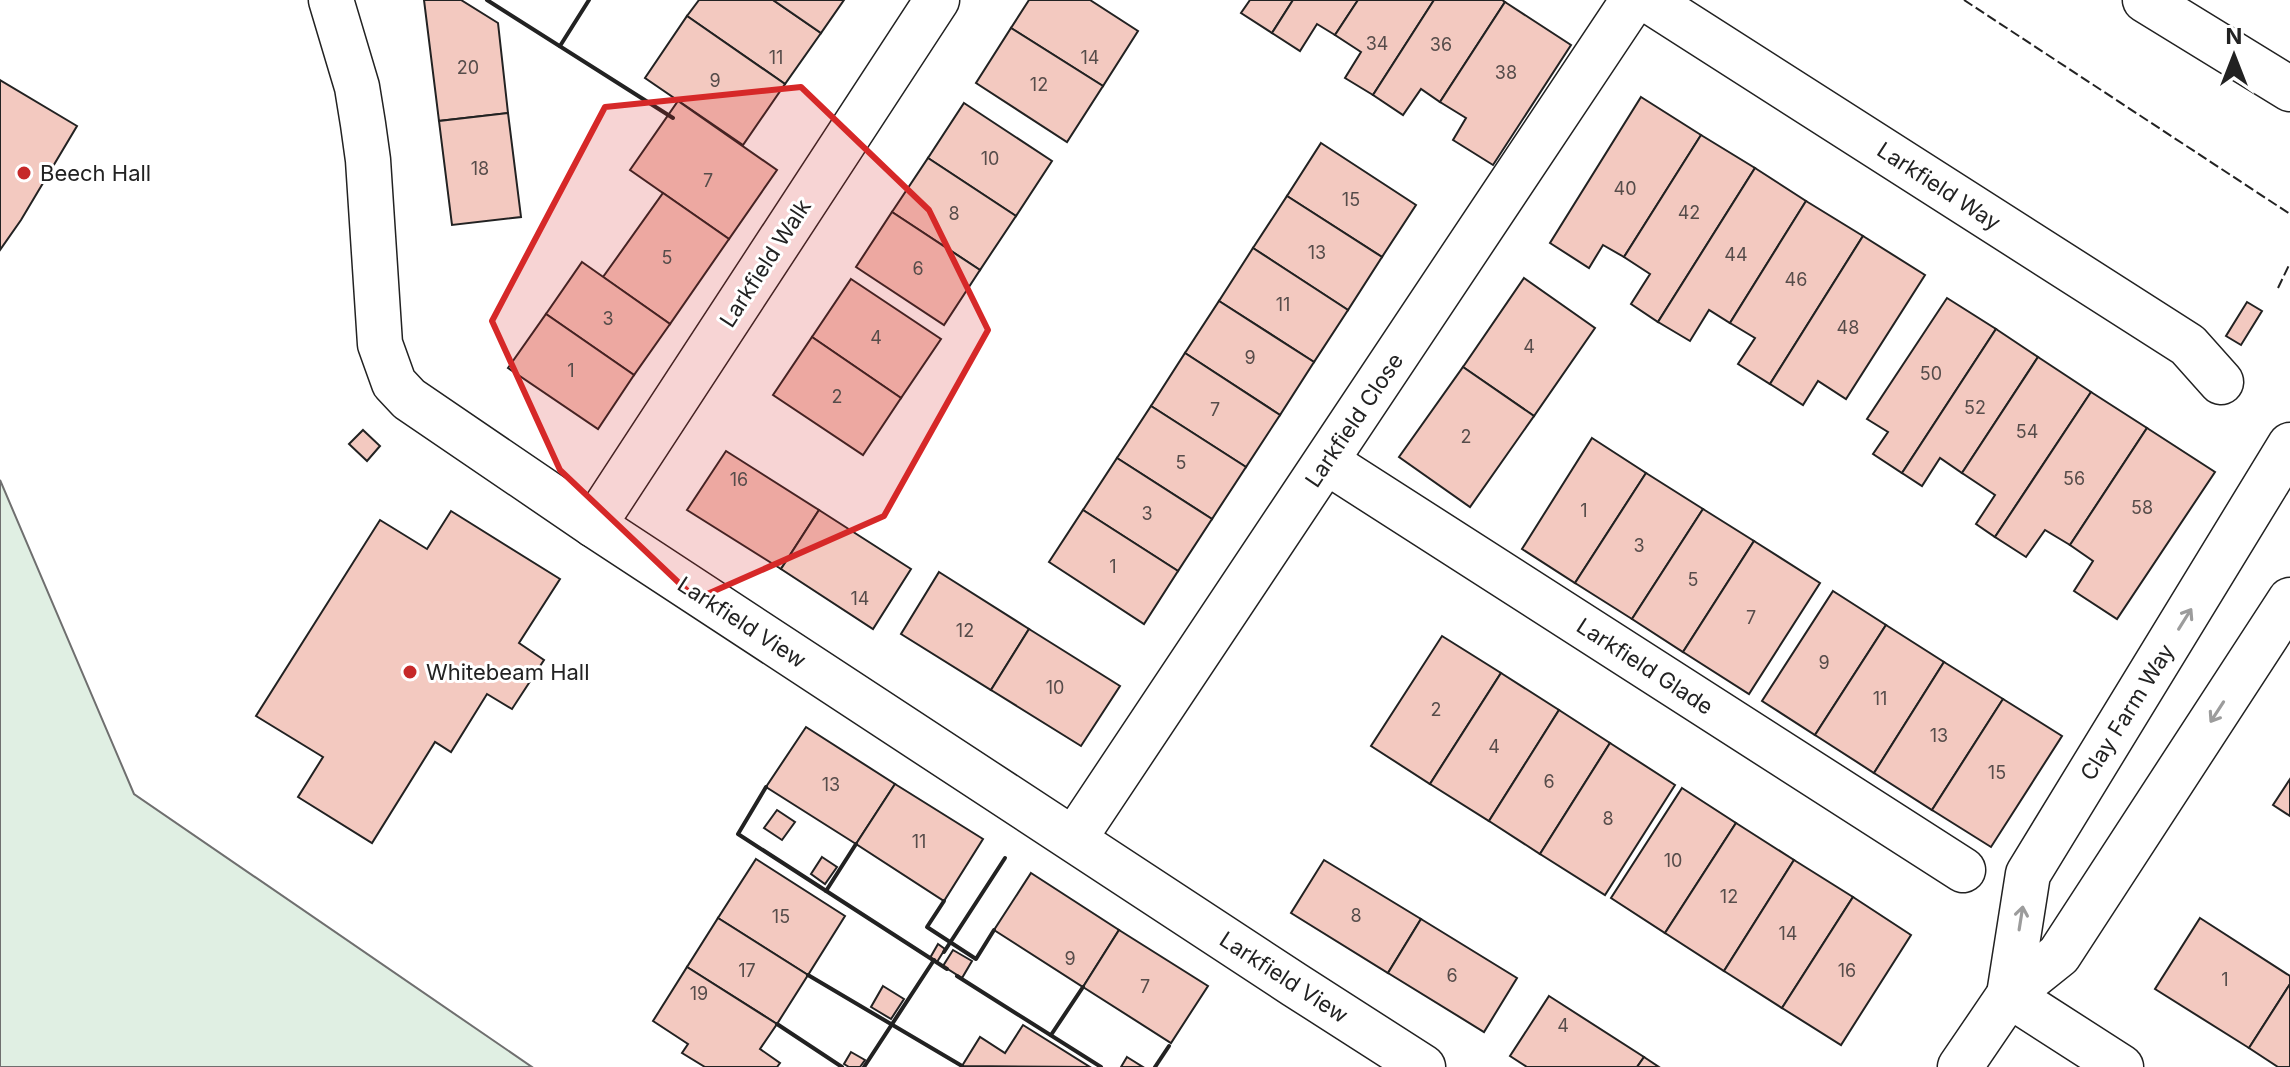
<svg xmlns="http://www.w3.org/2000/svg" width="2290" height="1067" font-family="Inter,sans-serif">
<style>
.green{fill:#e0efe3;stroke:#6f6f6f;stroke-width:2}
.building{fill:#f3c9c0;stroke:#222;stroke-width:2}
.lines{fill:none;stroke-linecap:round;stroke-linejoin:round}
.minor-casing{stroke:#222;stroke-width:47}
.tertiary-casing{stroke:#222;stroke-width:47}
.minor{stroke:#fff;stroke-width:44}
.tertiary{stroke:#fff;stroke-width:44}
.fence{stroke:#222;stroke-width:2;stroke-dasharray:10 4;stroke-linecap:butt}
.wall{stroke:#222;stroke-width:4}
.oneway{stroke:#9c9c9c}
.marked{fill:#d62828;fill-opacity:0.2;stroke:#d62828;stroke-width:6;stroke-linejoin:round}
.poi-dot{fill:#c62828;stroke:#fff;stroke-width:3}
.labels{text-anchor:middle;stroke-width:6;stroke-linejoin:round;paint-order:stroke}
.number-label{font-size:18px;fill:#564c4a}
.poi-label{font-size:22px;fill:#222;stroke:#fff;text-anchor:start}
.street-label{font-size:22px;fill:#222;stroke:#fff}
</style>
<rect width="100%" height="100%" fill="#fff"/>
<polygon class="green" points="0,480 134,794 532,1067 0,1067"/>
<g class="building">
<polygon points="424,0 461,0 498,23 508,113 439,121"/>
<polygon points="699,0 773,0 821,33 785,84 687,16"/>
<polygon points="773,0 844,0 821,33"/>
<polygon points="1029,0 1090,0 1138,31 1103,86 1011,28"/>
<polygon points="1250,0 1293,0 1272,33 1241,13"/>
<polygon points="1293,0 1358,0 1335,35 1317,24 1300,51 1272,33"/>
<polygon points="1358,0 1434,0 1373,95 1345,78 1361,52 1335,35"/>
<polygon points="1434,0 1502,0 1505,2 1440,102 1421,89 1403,115 1373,95"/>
<polygon points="1505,2 1571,45 1493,165 1453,140 1466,118 1440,102"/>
<polygon points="687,16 785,84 743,145 645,78"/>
<polygon points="1011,28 1103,86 1067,142 976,83"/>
<polygon points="0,80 77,126 21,220 0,250"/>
<polygon points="1641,97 1701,135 1624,257 1603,245 1589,268 1550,243"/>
<polygon points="678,101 777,170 729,239 630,170"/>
<polygon points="964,103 1052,161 1016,216 928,158"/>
<polygon points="508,113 521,217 452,225 439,121"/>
<polygon points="1701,135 1755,168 1658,322 1631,304 1650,274 1624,257"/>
<polygon points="1321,143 1416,205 1382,257 1287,196"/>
<polygon points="928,158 1016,216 980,270 892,212"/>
<polygon points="1755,168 1806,201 1730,323 1709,310 1690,341 1658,322"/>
<polygon points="663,193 729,239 670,324 603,277"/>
<polygon points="1287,196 1382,257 1348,310 1253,248"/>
<polygon points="1806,201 1863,236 1770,384 1738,364 1755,338 1730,323"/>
<polygon points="892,212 980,270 944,325 856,267"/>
<polygon points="1863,236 1925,275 1846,399 1818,381 1803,405 1770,384"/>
<polygon points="1253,248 1348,310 1314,362 1219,301"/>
<polygon points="582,262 670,324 634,375 546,314"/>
<polygon points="1524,278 1595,328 1534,416 1463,367"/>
<polygon points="851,279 941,339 901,398 812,337"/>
<polygon points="1947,298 1996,329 1902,473 1873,454 1888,432 1867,419"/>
<polygon points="1219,301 1314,362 1280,415 1185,353"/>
<polygon points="2247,302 2262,311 2241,345 2226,336"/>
<polygon points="546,314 634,375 598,429 508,368"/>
<polygon points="1996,329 2038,357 1962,473 1940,458 1922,486 1902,473"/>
<polygon points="812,337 901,398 863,455 773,395"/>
<polygon points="1185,353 1280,415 1246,467 1151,406"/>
<polygon points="2038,357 2091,392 1995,537 1976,524 1995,495 1962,473"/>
<polygon points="1463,367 1534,416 1470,507 1399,457"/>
<polygon points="2091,392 2147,428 2070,545 2045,530 2026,557 1995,537"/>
<polygon points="1151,406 1246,467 1212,519 1117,458"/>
<polygon points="2147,428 2215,472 2117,619 2074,591 2093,561 2070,545"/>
<polygon points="363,430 380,446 367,461 349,444"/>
<polygon points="1592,438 1646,473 1575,583 1522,549"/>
<polygon points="726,451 819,510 781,569 687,510"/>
<polygon points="1117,458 1212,519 1178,571 1083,510"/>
<polygon points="1646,473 1703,509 1632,619 1575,583"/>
<polygon points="1703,509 1754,541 1683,652 1632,619"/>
<polygon points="819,510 911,569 873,629 781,569"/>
<polygon points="1083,510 1178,571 1144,624 1049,562"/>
<polygon points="451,511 560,579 519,643 544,660 512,709 487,694 451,752 435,742 372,843 298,797 323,757 256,716 380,520 427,549"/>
<polygon points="1754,541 1820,583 1749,694 1683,652"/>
<polygon points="939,572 1029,629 991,690 901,634"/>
<polygon points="1833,591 1886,625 1815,735 1762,701"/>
<polygon points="1886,625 1944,662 1874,773 1815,735"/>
<polygon points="1029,629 1120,686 1081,746 991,690"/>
<polygon points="1442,636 1501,673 1430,784 1371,746"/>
<polygon points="1944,662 2003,699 1932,810 1874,773"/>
<polygon points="1501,673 1559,710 1489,821 1430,784"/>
<polygon points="2003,699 2062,736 1991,847 1932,810"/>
<polygon points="1559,710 1610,743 1540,854 1489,821"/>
<polygon points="806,727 895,784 856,844 766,787"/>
<polygon points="1610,743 1675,785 1605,895 1540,854"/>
<polygon points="2290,779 2290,816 2273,805"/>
<polygon points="895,784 983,839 944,901 856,844"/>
<polygon points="1682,788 1736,823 1665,933 1611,898"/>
<polygon points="777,810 795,822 782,840 764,828"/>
<polygon points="1736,823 1794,860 1724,971 1665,933"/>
<polygon points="822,857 837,867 825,884 811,874"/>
<polygon points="756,859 845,916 808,975 718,918"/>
<polygon points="1324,860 1421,919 1388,973 1291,913"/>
<polygon points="1794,860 1853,897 1782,1008 1724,971"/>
<polygon points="1031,873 1119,930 1083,987 994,930"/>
<polygon points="1853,897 1911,935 1841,1045 1782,1008"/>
<polygon points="718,918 808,975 777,1024 687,967"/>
<polygon points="2200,918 2290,976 2290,984 2249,1048 2155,989"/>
<polygon points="1421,919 1517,978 1484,1032 1388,973"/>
<polygon points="1119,930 1208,986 1171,1043 1083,987"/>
<polygon points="938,944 945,949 937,962 930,958"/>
<polygon points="953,950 972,961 962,978 943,966"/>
<polygon points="687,967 777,1024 760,1049 780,1063 777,1067 705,1067 682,1053 688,1044 653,1021"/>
<polygon points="2290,984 2290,1067 2278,1067 2249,1048"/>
<polygon points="883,986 904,999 891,1019 871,1007"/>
<polygon points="1549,996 1644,1057 1637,1067 1527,1067 1510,1056"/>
<polygon points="1023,1025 1090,1067 962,1066 980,1037 1005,1053"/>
<polygon points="851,1052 865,1060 860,1067 849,1067 844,1064"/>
<polygon points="1127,1057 1143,1067 1121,1067"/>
<polygon points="1644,1057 1659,1067 1637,1067"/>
</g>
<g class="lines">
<defs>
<g id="minor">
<polyline points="331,0 357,87 363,124 368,160 380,344 394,383 409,399 594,525 1295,985 1423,1067"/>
<polyline points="1648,0 2188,345 2221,382"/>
<polyline points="1327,462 1963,870"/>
<polyline points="594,525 937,0"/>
<polyline points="1074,839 1633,0"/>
<polyline points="2009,995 2028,874 2290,445"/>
<polyline points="2009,995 2121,1067"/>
<polyline points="1960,1067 2009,995 2059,955 2290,600"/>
</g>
<polyline id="tertiary" points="2145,0 2290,89"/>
</defs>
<use href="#minor" class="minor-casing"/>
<use href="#tertiary" class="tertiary-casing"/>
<use href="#minor" class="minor"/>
<use href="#tertiary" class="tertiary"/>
<g class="fence">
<polyline points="1964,0 2290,214"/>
<polyline points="2278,288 2290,263"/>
</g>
<g class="wall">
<polyline points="487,0 673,118"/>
<polyline points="560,46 589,0"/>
<polyline points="766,787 738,834 947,969"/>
<polyline points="826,891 856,844"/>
<polyline points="944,901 927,927 976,959 994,930"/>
<polyline points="944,952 1005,858"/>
<polyline points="808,975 962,1066"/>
<polyline points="957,976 1101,1067"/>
<polyline points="777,1024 842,1067"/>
<polyline points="1051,1035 1083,987"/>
<polyline points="864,1067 934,960"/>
<polyline points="1155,1067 1169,1046"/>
</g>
</g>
<defs><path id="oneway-shaft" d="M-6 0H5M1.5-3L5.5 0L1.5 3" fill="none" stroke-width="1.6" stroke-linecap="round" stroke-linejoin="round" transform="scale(2)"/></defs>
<g class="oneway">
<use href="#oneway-shaft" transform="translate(2185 619) rotate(-58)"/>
<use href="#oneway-shaft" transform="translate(2217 712) rotate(123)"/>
<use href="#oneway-shaft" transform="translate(2021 918) rotate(-81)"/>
</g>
<path class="marked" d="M 801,87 L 929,210 L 988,330 L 884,516 L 696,599 L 560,470 L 492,321 L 605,107 Z"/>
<g class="poi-dot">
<circle cx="24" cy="173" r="8"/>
<circle cx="410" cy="672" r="8"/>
</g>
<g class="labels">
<g class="number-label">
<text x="1377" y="50">34</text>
<text x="1441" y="51">36</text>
<text x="776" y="64">11</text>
<text x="1090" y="64">14</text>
<text x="468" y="74">20</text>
<text x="1506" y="79">38</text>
<text x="715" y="87">9</text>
<text x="1039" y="91">12</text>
<text x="990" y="165">10</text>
<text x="480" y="175">18</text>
<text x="708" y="187">7</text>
<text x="1625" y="195">40</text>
<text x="1351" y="206">15</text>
<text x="1689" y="219">42</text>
<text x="954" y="220">8</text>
<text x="1317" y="259">13</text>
<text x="1736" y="261">44</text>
<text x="667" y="264">5</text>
<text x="918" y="275">6</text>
<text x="1796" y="286">46</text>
<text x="1283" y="311">11</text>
<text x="608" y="325">3</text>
<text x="1848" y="334">48</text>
<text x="876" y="344">4</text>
<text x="1529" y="353">4</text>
<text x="1250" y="364">9</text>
<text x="571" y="377">1</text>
<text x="1931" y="380">50</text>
<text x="837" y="403">2</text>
<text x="1975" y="414">52</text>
<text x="1215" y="416">7</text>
<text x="2027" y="438">54</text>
<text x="1466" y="443">2</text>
<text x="1181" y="469">5</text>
<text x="2074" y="485">56</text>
<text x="739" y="486">16</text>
<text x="2142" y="514">58</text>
<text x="1584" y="517">1</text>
<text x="1147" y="520">3</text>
<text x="1639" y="552">3</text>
<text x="1113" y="573">1</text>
<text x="1693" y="586">5</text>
<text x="860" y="605">14</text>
<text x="1751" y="624">7</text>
<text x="965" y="637">12</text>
<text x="1824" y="669">9</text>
<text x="1055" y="694">10</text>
<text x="1880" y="705">11</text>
<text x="1436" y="716">2</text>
<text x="1939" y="742">13</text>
<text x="1494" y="753">4</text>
<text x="1997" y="779">15</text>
<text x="1549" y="788">6</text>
<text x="831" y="791">13</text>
<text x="1608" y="825">8</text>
<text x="919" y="848">11</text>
<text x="1673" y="867">10</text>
<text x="1729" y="903">12</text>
<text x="1356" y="922">8</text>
<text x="781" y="923">15</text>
<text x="1788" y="940">14</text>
<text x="1070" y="965">9</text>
<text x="747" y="977">17</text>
<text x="1847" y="977">16</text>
<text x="1452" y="982">6</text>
<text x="2225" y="986">1</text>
<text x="1145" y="993">7</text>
<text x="699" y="1000">19</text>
<text x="1563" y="1032">4</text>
</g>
<g class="poi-label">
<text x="40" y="181">Beech Hall</text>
<text x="426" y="680">Whitebeam Hall</text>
</g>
<g class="street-label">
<text transform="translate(1939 186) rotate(33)" y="8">Larkfield Way</text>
<text transform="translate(765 263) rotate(-57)" y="8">Larkfield Walk</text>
<text transform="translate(1354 420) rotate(-56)" y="8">Larkfield Close</text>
<text transform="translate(742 622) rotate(33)" y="8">Larkfield View</text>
<text transform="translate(1645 666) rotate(33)" y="8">Larkfield Glade</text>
<text transform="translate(2127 712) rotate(-58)" y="8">Clay Farm Way</text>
<text transform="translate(1284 977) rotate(33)" y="8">Larkfield View</text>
</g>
</g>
<g transform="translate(2234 56)" stroke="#ffffff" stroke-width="6" paint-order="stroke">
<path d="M0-6L14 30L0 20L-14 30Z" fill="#222222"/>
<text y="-12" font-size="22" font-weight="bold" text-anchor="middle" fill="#222222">N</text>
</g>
</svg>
